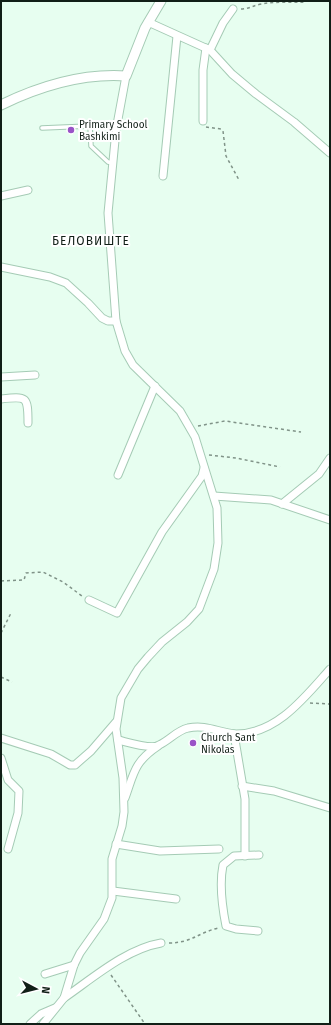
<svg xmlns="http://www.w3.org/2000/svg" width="331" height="1025" font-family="'Fira Sans',sans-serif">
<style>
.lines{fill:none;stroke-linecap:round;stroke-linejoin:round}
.lane-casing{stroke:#a5cbb5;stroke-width:5.5}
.street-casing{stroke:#a5cbb5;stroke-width:9}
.secondary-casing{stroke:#a5cbb5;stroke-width:11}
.path{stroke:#809388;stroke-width:1.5;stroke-dasharray:3 3;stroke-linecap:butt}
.lane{stroke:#fff;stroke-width:3.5}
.street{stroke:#fff;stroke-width:7}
.secondary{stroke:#fff;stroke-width:9}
.poi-dot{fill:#9953c7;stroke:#fff;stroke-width:1.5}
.labels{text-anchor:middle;stroke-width:4;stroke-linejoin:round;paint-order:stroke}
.poi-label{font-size:10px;fill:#111f17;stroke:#fff;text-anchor:start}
.quarter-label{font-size:12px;letter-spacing:1px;fill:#111f17;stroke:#fff}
</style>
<rect width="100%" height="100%" fill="#e7fef0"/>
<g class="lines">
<defs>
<polyline id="lane" points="42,128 90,126 91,146 108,162 112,163"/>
<g id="street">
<polyline points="148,22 210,50 232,74 256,94 294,122 330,153"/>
<polyline points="210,50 223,23 233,9"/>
<polyline points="203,121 203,70 206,48"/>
<polyline points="163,176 177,36"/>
<polyline points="1,196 28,190"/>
<polyline points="1,267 50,277 66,283 88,303 102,318 108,321 116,321"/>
<polyline points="1,377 35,375"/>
<path d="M 1,399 C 27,396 28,396 28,423"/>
<polyline points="118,475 155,386"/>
<polyline points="214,496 271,500 330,520"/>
<polyline points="282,504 319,474 330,458"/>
<polyline points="89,600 117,613 162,532 202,476 204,468"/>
<polyline points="234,734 245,799 245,856"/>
<polyline points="1,738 51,754 70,765 75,765 91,751 116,722"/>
<path d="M 118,740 C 127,742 152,750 159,745 C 170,740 176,731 188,728 C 207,724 219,733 236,734 C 277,734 305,697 330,669"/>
<polyline points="1,758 8,780 19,791 18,813 8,849"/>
<polyline points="242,786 274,791 330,808"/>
<path d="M 125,798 C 134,773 134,762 158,746"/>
<polyline points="116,844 160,851 219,849"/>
<polyline points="113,891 176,899"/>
<path d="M 258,931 L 236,929 L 226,926 C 222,906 219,885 223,865 L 234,856 L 259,855"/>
<polyline points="45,974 74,965"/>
<path d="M 64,998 C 93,978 126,949 161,943"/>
<polyline points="30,1024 41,1014 55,1008"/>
<polyline points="43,1024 64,998 74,965 80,953 104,919 112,898 112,859 122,826 124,812 123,778 116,729 121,698 138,669 148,657 162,642 187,622 199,609 214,569 218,543 217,508 195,437 180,411 133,365 125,351 116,321 108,213 116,130 126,76"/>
</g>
<path id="secondary" d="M 1,105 C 40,86 82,73 126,76 L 145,28 L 161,1"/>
</defs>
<use href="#lane" class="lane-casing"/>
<use href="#street" class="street-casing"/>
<use href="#secondary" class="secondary-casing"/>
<g class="path">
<path d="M 241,9 C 249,9 254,5 262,4 C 276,1 292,3 306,2"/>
<polyline points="206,127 221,129 223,131 226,156 239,180"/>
<polyline points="198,426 225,421 301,432"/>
<polyline points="209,455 236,458 280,467"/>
<polyline points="1,581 24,580 26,573 43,572 63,582 82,596"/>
<polyline points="1,633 11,613"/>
<polyline points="1,677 12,682"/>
<polyline points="310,703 330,704"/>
<path d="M 169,943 C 191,943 198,933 218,928"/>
<polyline points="111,975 145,1024"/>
</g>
<use href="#lane" class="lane"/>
<use href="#street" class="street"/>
<use href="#secondary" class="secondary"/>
</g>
<g class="poi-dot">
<circle cx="71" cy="130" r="4"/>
<circle cx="193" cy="743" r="4"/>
</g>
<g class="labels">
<g class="poi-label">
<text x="79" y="128">Primary School<tspan x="79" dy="12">Bashkimi</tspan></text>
<text x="201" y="741">Church Sant<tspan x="201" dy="12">Nikolas</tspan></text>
</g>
<g class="quarter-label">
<text x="91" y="245">БЕЛОВИШТЕ</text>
</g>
</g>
<rect width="331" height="1025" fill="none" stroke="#111f17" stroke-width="4"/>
<g transform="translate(36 989) rotate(97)" stroke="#ffffff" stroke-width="3" paint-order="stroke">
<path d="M0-3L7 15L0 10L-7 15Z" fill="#111f17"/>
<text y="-6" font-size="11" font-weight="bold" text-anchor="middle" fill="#111f17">N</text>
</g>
</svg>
